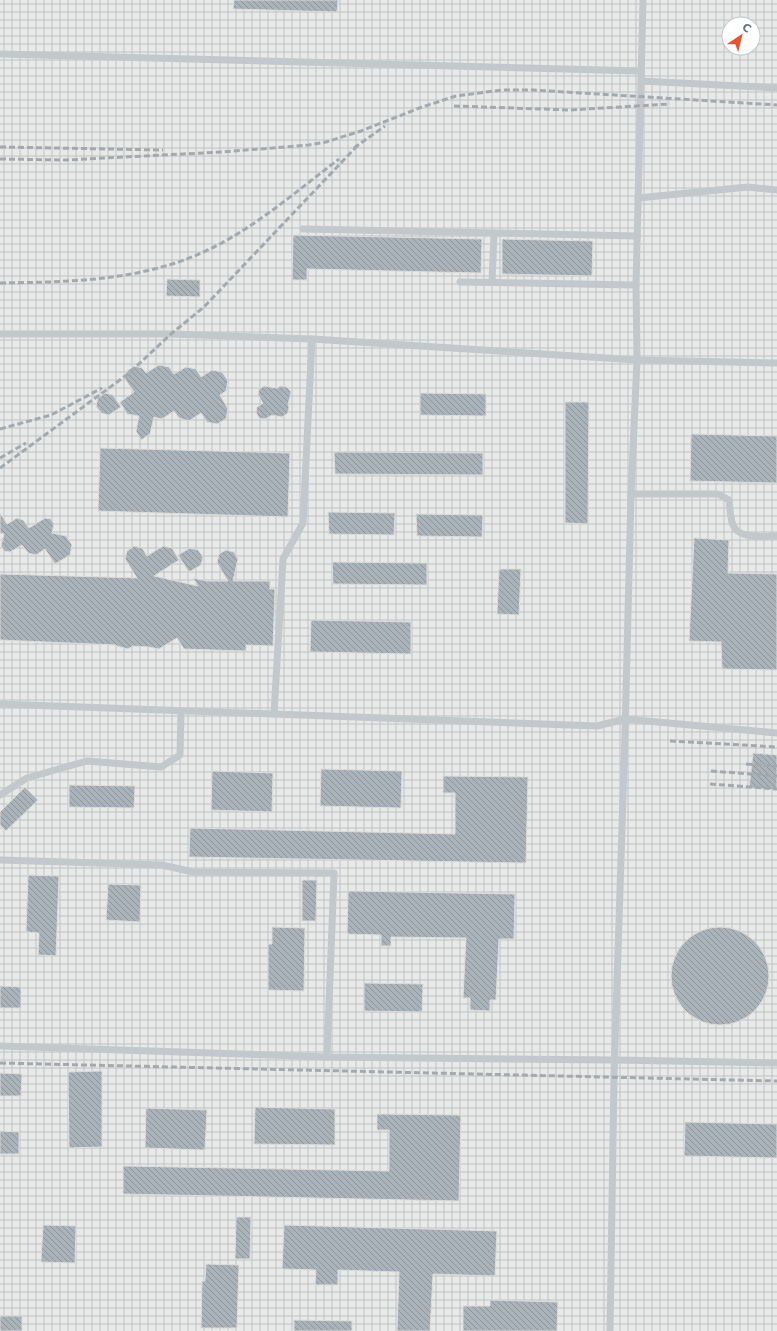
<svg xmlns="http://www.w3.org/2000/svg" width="777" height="1331" font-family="'DejaVu Sans',sans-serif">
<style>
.industrial{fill:url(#industrial-grid);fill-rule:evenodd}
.building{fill:url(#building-back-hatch);stroke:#dcdcda}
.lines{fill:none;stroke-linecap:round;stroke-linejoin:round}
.service{stroke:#c3c8cc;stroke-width:7}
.rail{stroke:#a2aab0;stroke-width:3;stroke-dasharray:6 3;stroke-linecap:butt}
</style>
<defs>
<pattern id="industrial-grid" width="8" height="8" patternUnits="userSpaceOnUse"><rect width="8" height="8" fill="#e8e9e9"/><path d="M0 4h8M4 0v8" fill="none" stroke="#c0c1c2"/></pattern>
<pattern id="building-back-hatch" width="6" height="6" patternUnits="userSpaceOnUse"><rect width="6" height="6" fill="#aab3b9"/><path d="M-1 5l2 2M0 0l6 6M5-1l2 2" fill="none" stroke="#8e969c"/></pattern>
</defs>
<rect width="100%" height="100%" fill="#fafaf8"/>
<path class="industrial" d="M 0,0 L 777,0 L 777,1331 L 0,1331 ZM 729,24 L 753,24 L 753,48 L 729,48 Z"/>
<g class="building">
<polygon points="234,0 338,0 337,12 233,9"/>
<polygon points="293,235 482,239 481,273 307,269 307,280 292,280"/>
<polygon points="502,239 593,241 592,276 502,274"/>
<polygon points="167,279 200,280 200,297 166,296"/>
<polygon points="159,365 169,367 174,374 186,367 196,369 201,377 212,370 222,372 228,381 226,391 220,395 228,409 226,419 217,424 207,422 201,413 189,421 179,418 174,411 162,419 154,417 150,434 141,440 136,431 139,416 127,414 120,402 134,392 125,379 127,371 134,366 142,368 146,373"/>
<polygon points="264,386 277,388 281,386 287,387 291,392 288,405 289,407 288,413 282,417 272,415 265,419 259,418 256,412 257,407 263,403 258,395 259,389"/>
<polygon points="105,393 113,395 121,407 109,415 101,413 96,406 98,398"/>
<polygon points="420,393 486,394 486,416 420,415"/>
<polygon points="565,402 589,402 588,524 565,523"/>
<polygon points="691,434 777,436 777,483 690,481"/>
<polygon points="100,448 290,453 288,517 98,511"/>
<polygon points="334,452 483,453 483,475 335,474"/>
<polygon points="328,512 395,513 394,535 329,534"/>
<polygon points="0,513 7,524 17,518 23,520 29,528 45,518 51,519 54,524 52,533 66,536 72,545 70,555 55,564 45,549 36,555 28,553 22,545 10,552 4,551 1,546 4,534 0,533"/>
<polygon points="416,514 483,515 482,537 417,536"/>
<polygon points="694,538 729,540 728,573 777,574 777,670 722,669 721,642 689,641"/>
<polygon points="134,546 142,548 147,556 163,546 172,548 179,560 154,576 198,586 193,578 207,581 228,581 217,563 219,554 226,550 234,552 238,559 233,581 270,581 270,589 275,589 273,646 246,645 246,651 184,649 177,638 159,649 149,647 133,646 128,649 117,646 116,645 0,640 0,574 137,578 125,559 127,551"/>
<polygon points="190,548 198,550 203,557 201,565 189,572 178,555"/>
<polygon points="332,562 427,563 427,585 333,584"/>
<polygon points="499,569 521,569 519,615 497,614"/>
<polygon points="311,620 411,622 411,654 310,652"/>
<polygon points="753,753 777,755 777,790 749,788"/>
<polygon points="321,769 402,771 401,808 320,806"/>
<polygon points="212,771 273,773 272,812 211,810"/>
<polygon points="443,776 528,777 526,863 189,857 190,828 455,834 455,793 443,793"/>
<polygon points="69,785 135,786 134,808 69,807"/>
<polygon points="25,787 38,800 6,831 0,825 0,812"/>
<polygon points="28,875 59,876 56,956 38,955 39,933 26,932"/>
<polygon points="302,880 317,880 316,921 302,921"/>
<polygon points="108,884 141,885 140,922 106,920"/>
<polygon points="348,891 515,894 514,939 499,939 496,1000 490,1000 490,1011 470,1010 470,998 463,998 466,938 391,937 391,946 381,946 381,935 347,934"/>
<polygon points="272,927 305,928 304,991 268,990 268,944 272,944"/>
<circle cx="720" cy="976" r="49"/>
<polygon points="364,983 423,984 422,1012 364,1011"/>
<polygon points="0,986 21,987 21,1008 0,1008"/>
<polygon points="102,1071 102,1147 69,1148 68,1072"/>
<polygon points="0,1073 22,1074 21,1096 0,1096"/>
<polygon points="255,1107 335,1109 335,1145 254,1144"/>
<polygon points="146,1108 207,1110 205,1150 145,1148"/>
<polygon points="377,1114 461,1115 459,1201 123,1194 123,1166 389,1171 389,1130 377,1130"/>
<polygon points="685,1122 777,1124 777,1158 684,1156"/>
<polygon points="0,1131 19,1132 19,1154 0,1154"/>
<polygon points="236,1217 251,1217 250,1259 235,1259"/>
<polygon points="43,1225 76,1226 75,1263 41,1262"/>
<polygon points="284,1225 497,1231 495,1276 433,1274 430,1331 397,1331 399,1272 338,1270 338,1285 315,1285 316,1270 282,1269"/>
<polygon points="206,1264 239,1265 237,1328 201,1328 202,1281 205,1281"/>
<polygon points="490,1300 558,1302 557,1331 463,1331 463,1306 490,1306"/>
<rect x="0" y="1316" width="22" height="15"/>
<polygon points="294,1320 352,1321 352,1331 294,1331"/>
</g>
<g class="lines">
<g class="service">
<polyline points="0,54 641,71"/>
<polyline points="641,81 777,88"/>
<polyline points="638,198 748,187 777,190"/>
<polyline points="303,229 637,236"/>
<polyline points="460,282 636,285"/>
<polyline points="492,282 494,233"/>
<polyline points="0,334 171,334 312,339 637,360 777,363"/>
<path d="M 631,494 L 718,494 L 729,500 C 730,508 730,518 733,525 C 739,540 764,536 777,536"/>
<polyline points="0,704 597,726 625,719 777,733"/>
<polyline points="274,714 283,559 303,523 312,339"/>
<polyline points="0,795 27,778 87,761 161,767 180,755 181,711"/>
<polyline points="0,860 162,865 193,872 334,873 327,1057"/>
<polyline points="0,1046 327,1057 615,1060 777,1063"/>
<polyline points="610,1331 614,1076 625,734 631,494 637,360 636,285 643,0"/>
</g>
<g class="rail">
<polyline points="454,106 570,110 670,104"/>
<polyline points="0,147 163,150"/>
<polyline points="354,148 385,126"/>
<polyline points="0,159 66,160 222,152 309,145 326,142 361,131 422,107 456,96 502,90 533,90 777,105"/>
<path d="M 0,283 C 72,282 144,281 210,249 C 257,226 298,190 339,159"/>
<polyline points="0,429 51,415 102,388"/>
<polyline points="0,458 26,443"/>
<polyline points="0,468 128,374 171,334 204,307 358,145"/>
<polyline points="670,741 777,747"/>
<polyline points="746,764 777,766"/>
<polyline points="711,771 777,776"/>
<polyline points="710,784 777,789"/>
<polyline points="0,1063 777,1081"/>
</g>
</g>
<g transform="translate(741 36) rotate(35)"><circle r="19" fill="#ffffff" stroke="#c1c8cd"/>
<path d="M0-3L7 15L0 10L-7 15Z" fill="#e4572e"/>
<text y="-6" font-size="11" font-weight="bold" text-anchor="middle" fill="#657683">С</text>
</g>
</svg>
